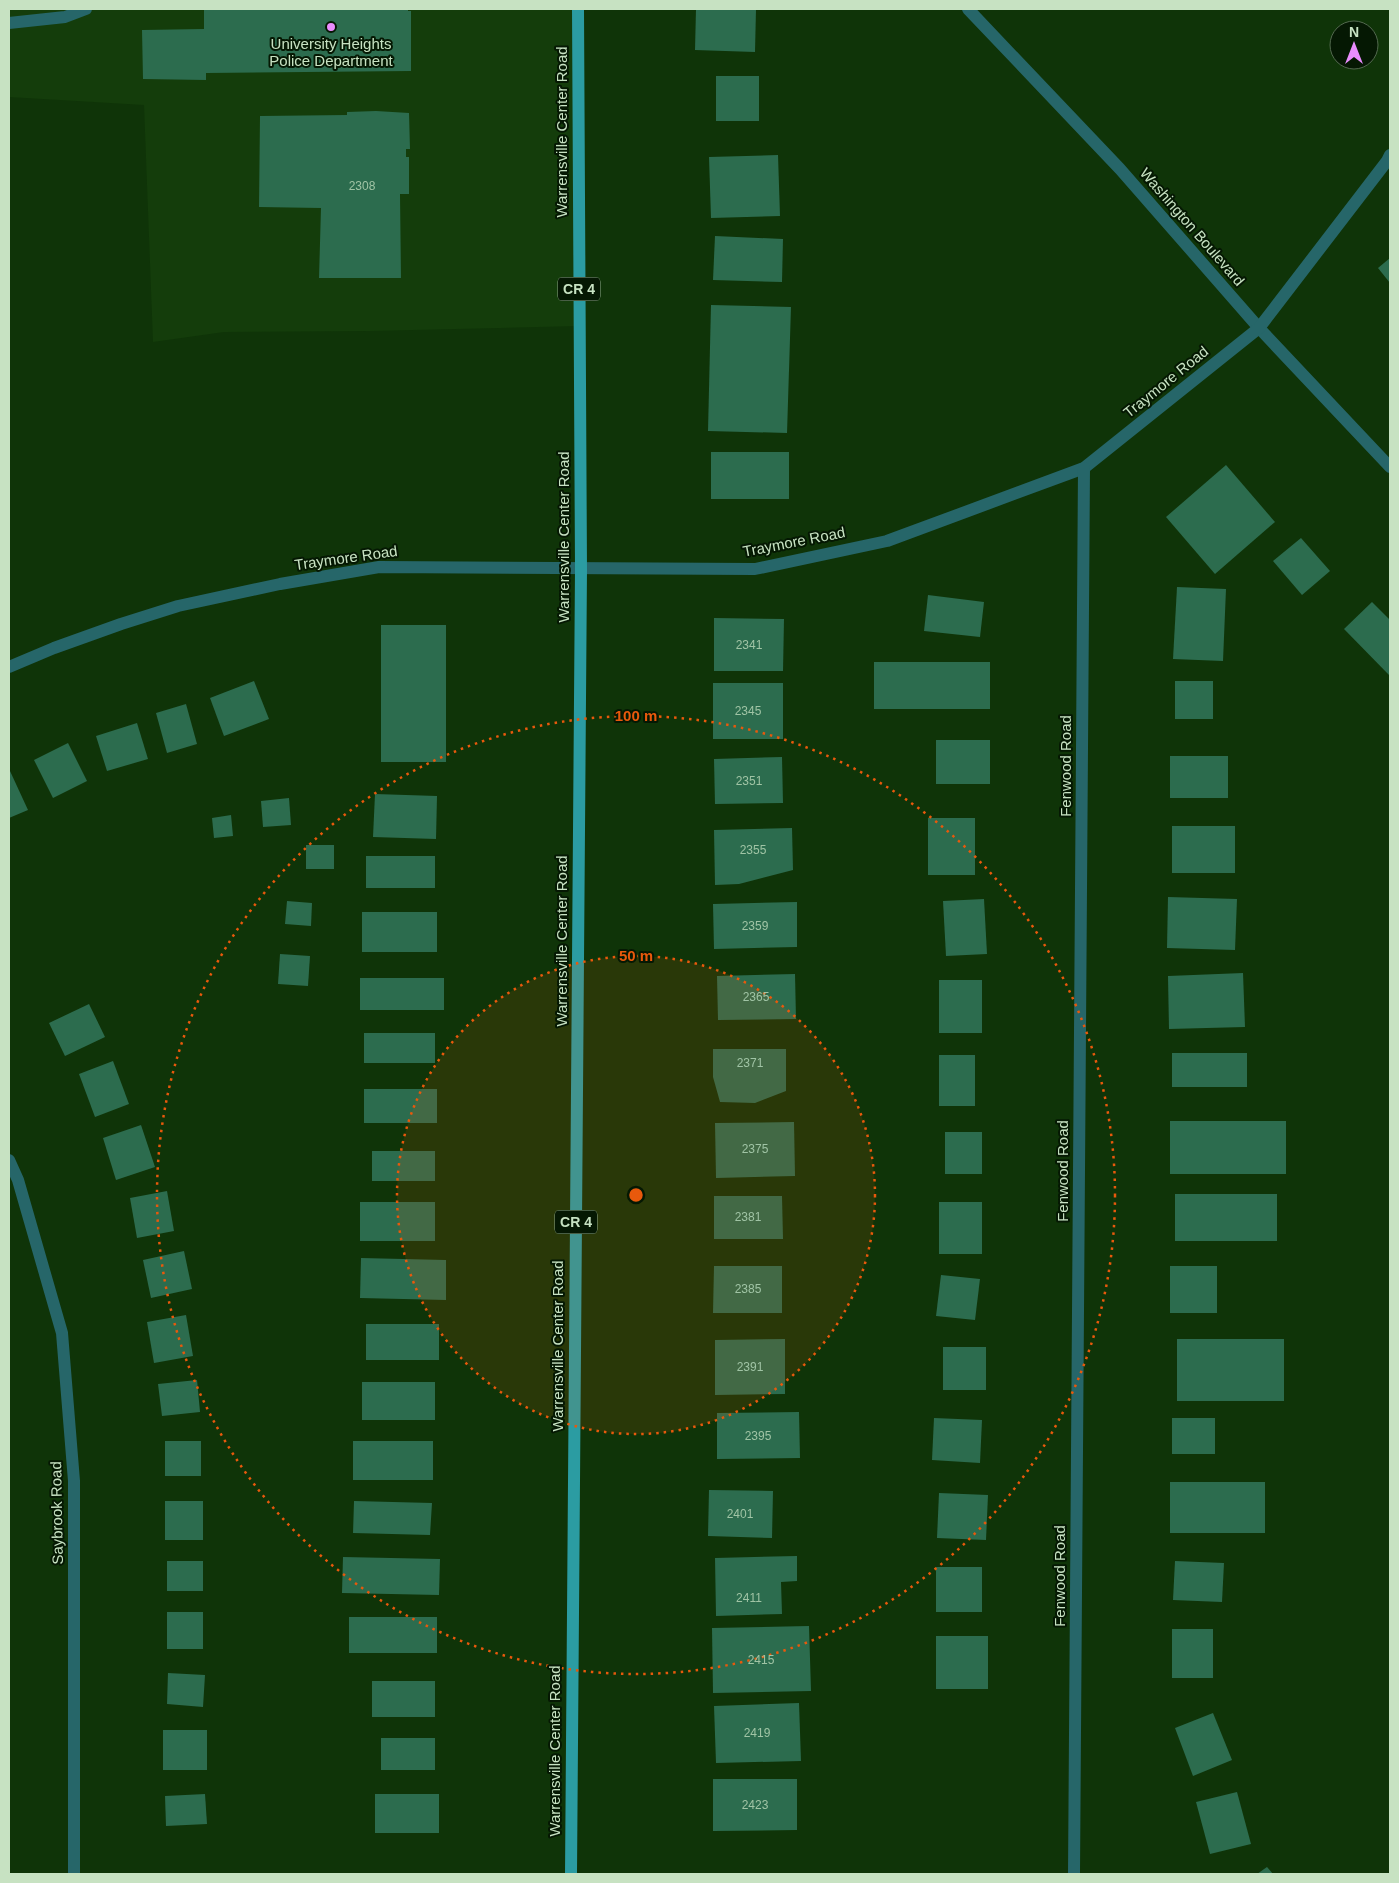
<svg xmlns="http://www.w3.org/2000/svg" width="1399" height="1883" font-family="Helvetica,sans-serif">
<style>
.built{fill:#143d0b}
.building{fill:#2c6c4e}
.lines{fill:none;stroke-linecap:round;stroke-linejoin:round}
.lane{stroke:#266669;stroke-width:12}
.street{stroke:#266669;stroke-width:12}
.primary{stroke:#2b9ca2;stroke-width:12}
.ring{fill:none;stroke:#e8590c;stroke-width:2.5;stroke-dasharray:2.5 5}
.poi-dot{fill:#ea8dfd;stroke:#051803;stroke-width:2}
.labels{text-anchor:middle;stroke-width:4;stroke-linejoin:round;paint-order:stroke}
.number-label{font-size:12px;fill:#a0c4a5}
.shield{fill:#051803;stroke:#8da589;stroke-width:1}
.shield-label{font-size:14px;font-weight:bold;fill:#c7e2c2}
.poi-label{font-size:15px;fill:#c7e2c2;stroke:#051803}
.street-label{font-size:15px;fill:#c7e2c2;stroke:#051803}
.centre{fill:#e8590c;stroke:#051803;stroke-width:2.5}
.ring-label{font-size:15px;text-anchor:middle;font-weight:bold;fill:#e8590c;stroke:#051803;stroke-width:4;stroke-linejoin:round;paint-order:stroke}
</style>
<rect width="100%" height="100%" fill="#0f3408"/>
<polygon class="built" points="9,9 579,9 579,326 370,331 224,332 153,342 144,105 9,97"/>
<g class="building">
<polygon points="204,9 408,9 408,11 411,11 411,71 206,73 206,80 143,79 142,30 204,29"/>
<polygon points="696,9 756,9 755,52 695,50"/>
<rect x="716" y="76" width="43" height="45"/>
<polygon points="376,111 409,113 410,149 406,149 406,157 409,157 409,194 400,194 401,278 319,278 321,208 259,207 260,116 347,115 347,112"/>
<polygon points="778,155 780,216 711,218 709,157"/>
<polygon points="715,236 783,239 782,282 713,280"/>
<polygon points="1390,258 1390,283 1378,268"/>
<polygon points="711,305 791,307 787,433 708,431"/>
<rect x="711" y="452" width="78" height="47"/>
<polygon points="1226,465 1275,522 1215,574 1166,517"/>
<polygon points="1301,538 1330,571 1302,595 1273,561"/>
<polygon points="1177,587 1226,589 1223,661 1173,659"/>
<polygon points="928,595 984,602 980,637 924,631"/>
<polygon points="1372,602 1390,620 1390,676 1344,629"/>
<polygon points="714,618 784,619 783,671 714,671"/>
<rect x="381" y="625" width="65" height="137"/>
<rect x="874" y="662" width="116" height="47"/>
<polygon points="254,681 269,719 224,736 210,698"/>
<rect x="1175" y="681" width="38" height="38"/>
<rect x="713" y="683" width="70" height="56"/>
<polygon points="186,704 197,744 167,753 156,713"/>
<polygon points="137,723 148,759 107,771 96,736"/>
<rect x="936" y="740" width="54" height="44"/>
<polygon points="68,743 87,781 53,798 34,760"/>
<rect x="1170" y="756" width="58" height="42"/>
<polygon points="782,757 783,803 715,804 714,759"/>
<polygon points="9,771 10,771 28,810 9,818"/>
<polygon points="375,794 437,796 436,839 373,837"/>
<polygon points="289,798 291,825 263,827 261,801"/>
<polygon points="231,815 233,836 214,838 212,818"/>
<rect x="928" y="818" width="47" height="57"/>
<rect x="1172" y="826" width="63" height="47"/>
<polygon points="792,828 793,870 739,884 715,885 714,830"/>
<rect x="306" y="845" width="28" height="24"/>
<rect x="366" y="856" width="69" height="32"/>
<polygon points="1168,897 1237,899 1235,950 1167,948"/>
<polygon points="984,899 987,954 946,956 943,901"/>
<polygon points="287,901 312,903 311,926 285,924"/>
<polygon points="797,902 797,947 714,949 713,904"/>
<rect x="362" y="912" width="75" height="40"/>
<polygon points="280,954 310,956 308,986 278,984"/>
<polygon points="1243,973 1245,1027 1169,1029 1168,976"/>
<polygon points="795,974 796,1019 718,1020 717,976"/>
<rect x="360" y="978" width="84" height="32"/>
<rect x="939" y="980" width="43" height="53"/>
<polygon points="89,1004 105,1037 65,1056 49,1023"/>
<rect x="364" y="1033" width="71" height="30"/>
<polygon points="713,1049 786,1049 786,1091 755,1103 720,1102 713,1077"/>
<rect x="1172" y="1053" width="75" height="34"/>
<rect x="939" y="1055" width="36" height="51"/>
<polygon points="113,1061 129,1104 95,1117 79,1074"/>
<rect x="364" y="1089" width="73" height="34"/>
<rect x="1170" y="1121" width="116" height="53"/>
<polygon points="794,1122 795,1176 716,1178 715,1123"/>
<polygon points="141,1125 155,1167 116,1180 103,1138"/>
<rect x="945" y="1132" width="37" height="42"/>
<rect x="372" y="1151" width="63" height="30"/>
<polygon points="167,1191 174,1231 137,1238 130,1198"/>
<rect x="1175" y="1194" width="102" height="47"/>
<polygon points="714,1196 782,1196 783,1239 714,1239"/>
<rect x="360" y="1202" width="75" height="39"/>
<rect x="939" y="1202" width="43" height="52"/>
<polygon points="184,1251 192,1289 151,1298 143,1260"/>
<polygon points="361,1258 446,1260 446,1300 360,1298"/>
<polygon points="714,1266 782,1266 782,1313 713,1313"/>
<rect x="1170" y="1266" width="47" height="47"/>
<polygon points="941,1275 980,1279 975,1320 936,1316"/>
<polygon points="186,1315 193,1356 154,1363 147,1322"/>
<rect x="366" y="1324" width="73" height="36"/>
<polygon points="785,1339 785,1394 715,1395 715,1340"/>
<rect x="1177" y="1339" width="107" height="62"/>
<rect x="943" y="1347" width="43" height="43"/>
<polygon points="197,1380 200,1412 162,1416 158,1384"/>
<rect x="362" y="1382" width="73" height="38"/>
<polygon points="799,1412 800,1458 717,1459 717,1413"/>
<polygon points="934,1418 982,1420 980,1463 932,1460"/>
<rect x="1172" y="1418" width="43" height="36"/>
<rect x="165" y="1441" width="36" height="35"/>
<rect x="353" y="1441" width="80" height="39"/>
<rect x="1170" y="1482" width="95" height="51"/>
<polygon points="709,1490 773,1491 772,1538 708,1536"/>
<polygon points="939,1493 988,1495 986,1540 937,1538"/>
<rect x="165" y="1501" width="38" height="39"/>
<polygon points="354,1501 432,1503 430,1535 353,1533"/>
<polygon points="797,1556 797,1581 781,1582 782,1614 716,1616 715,1558"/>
<polygon points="343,1557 440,1559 439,1595 342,1593"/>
<rect x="167" y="1561" width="36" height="30"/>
<polygon points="1175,1561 1224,1563 1222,1602 1173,1600"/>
<rect x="936" y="1567" width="46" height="45"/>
<rect x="167" y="1612" width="36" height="37"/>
<rect x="349" y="1617" width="88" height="36"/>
<polygon points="809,1626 811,1691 713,1693 712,1628"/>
<rect x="1172" y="1629" width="41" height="49"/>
<rect x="936" y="1636" width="52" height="53"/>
<polygon points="168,1673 205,1675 203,1707 167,1704"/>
<rect x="372" y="1681" width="63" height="36"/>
<polygon points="799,1703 801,1761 716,1763 714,1706"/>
<polygon points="1213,1713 1232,1760 1193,1776 1175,1728"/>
<rect x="163" y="1730" width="44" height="40"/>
<rect x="381" y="1738" width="54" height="32"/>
<polygon points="713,1779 797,1779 797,1830 713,1831"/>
<polygon points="1237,1792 1251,1844 1210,1854 1196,1802"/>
<polygon points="205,1794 207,1824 166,1826 165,1796"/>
<rect x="375" y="1794" width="64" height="39"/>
<polygon points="1267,1867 1273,1874 1257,1874"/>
</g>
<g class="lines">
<polyline class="lane" points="9,23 65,17 86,9"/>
<g class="street">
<polyline points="968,9 1120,169 1259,328 1390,467"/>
<polyline points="9,667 54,648 121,624 178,606 280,584 379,567 755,569 887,541 1084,468 1259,328 1387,161 1390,155"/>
<polyline points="9,1160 18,1180 62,1333 74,1481 74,1874"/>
<polyline points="1074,1874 1084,468"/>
</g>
<polyline class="primary" points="571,1874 581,569 578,9"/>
</g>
<circle cx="636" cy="1195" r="239" fill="#e8590c" fill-opacity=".12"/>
<g class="ring">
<circle cx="636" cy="1195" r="239"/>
<circle cx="636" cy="1195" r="479"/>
</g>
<circle class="poi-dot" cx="331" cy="27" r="5"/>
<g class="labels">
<g class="number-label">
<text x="362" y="190">2308</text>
<text x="749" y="649">2341</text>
<text x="748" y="715">2345</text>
<text x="749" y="785">2351</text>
<text x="753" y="854">2355</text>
<text x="755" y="930">2359</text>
<text x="756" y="1001">2365</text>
<text x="750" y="1067">2371</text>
<text x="755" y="1153">2375</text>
<text x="748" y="1221">2381</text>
<text x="748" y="1293">2385</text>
<text x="750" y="1371">2391</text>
<text x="758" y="1440">2395</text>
<text x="740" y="1518">2401</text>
<text x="749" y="1602">2411</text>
<text x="761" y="1664">2415</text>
<text x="757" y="1737">2419</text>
<text x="755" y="1809">2423</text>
</g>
<g class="shield">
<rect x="558" y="277.5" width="42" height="23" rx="4"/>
<rect x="555" y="1210.5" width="42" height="23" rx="4"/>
</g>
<g class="shield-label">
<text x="579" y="294">CR 4</text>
<text x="576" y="1227">CR 4</text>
</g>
<g class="poi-label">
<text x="331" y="49">University Heights<tspan x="331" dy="17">Police Department</tspan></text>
</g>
<g class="street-label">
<text transform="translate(562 132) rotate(-90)" y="5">Warrensville Center Road</text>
<text transform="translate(1192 227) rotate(49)" y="5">Washington Boulevard</text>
<text transform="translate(1166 382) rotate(-39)" y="5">Traymore Road</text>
<text transform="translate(564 537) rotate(-90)" y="5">Warrensville Center Road</text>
<text transform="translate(794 542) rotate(-11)" y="5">Traymore Road</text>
<text transform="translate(346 558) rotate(-8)" y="5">Traymore Road</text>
<text transform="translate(1066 766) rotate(-90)" y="5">Fenwood Road</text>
<text transform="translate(562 941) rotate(-90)" y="5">Warrensville Center Road</text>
<text transform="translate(1063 1171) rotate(-90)" y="5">Fenwood Road</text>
<text transform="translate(558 1346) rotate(-90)" y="5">Warrensville Center Road</text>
<text transform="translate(57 1513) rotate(-91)" y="5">Saybrook Road</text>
<text transform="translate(1060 1576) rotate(-90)" y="5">Fenwood Road</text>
<text transform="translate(555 1751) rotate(-90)" y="5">Warrensville Center Road</text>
</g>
</g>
<circle cx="636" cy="1195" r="8" class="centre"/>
<g class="ring-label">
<text x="636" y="721">100 m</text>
<text x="636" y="961">50 m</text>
</g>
<rect width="1399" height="1883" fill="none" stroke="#c7e2c2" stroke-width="20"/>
<g transform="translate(1354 45)"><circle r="24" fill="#051803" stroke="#53694f"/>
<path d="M0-4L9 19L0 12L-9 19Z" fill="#ea8dfd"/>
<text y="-8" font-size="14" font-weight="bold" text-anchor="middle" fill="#c7e2c2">N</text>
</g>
</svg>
